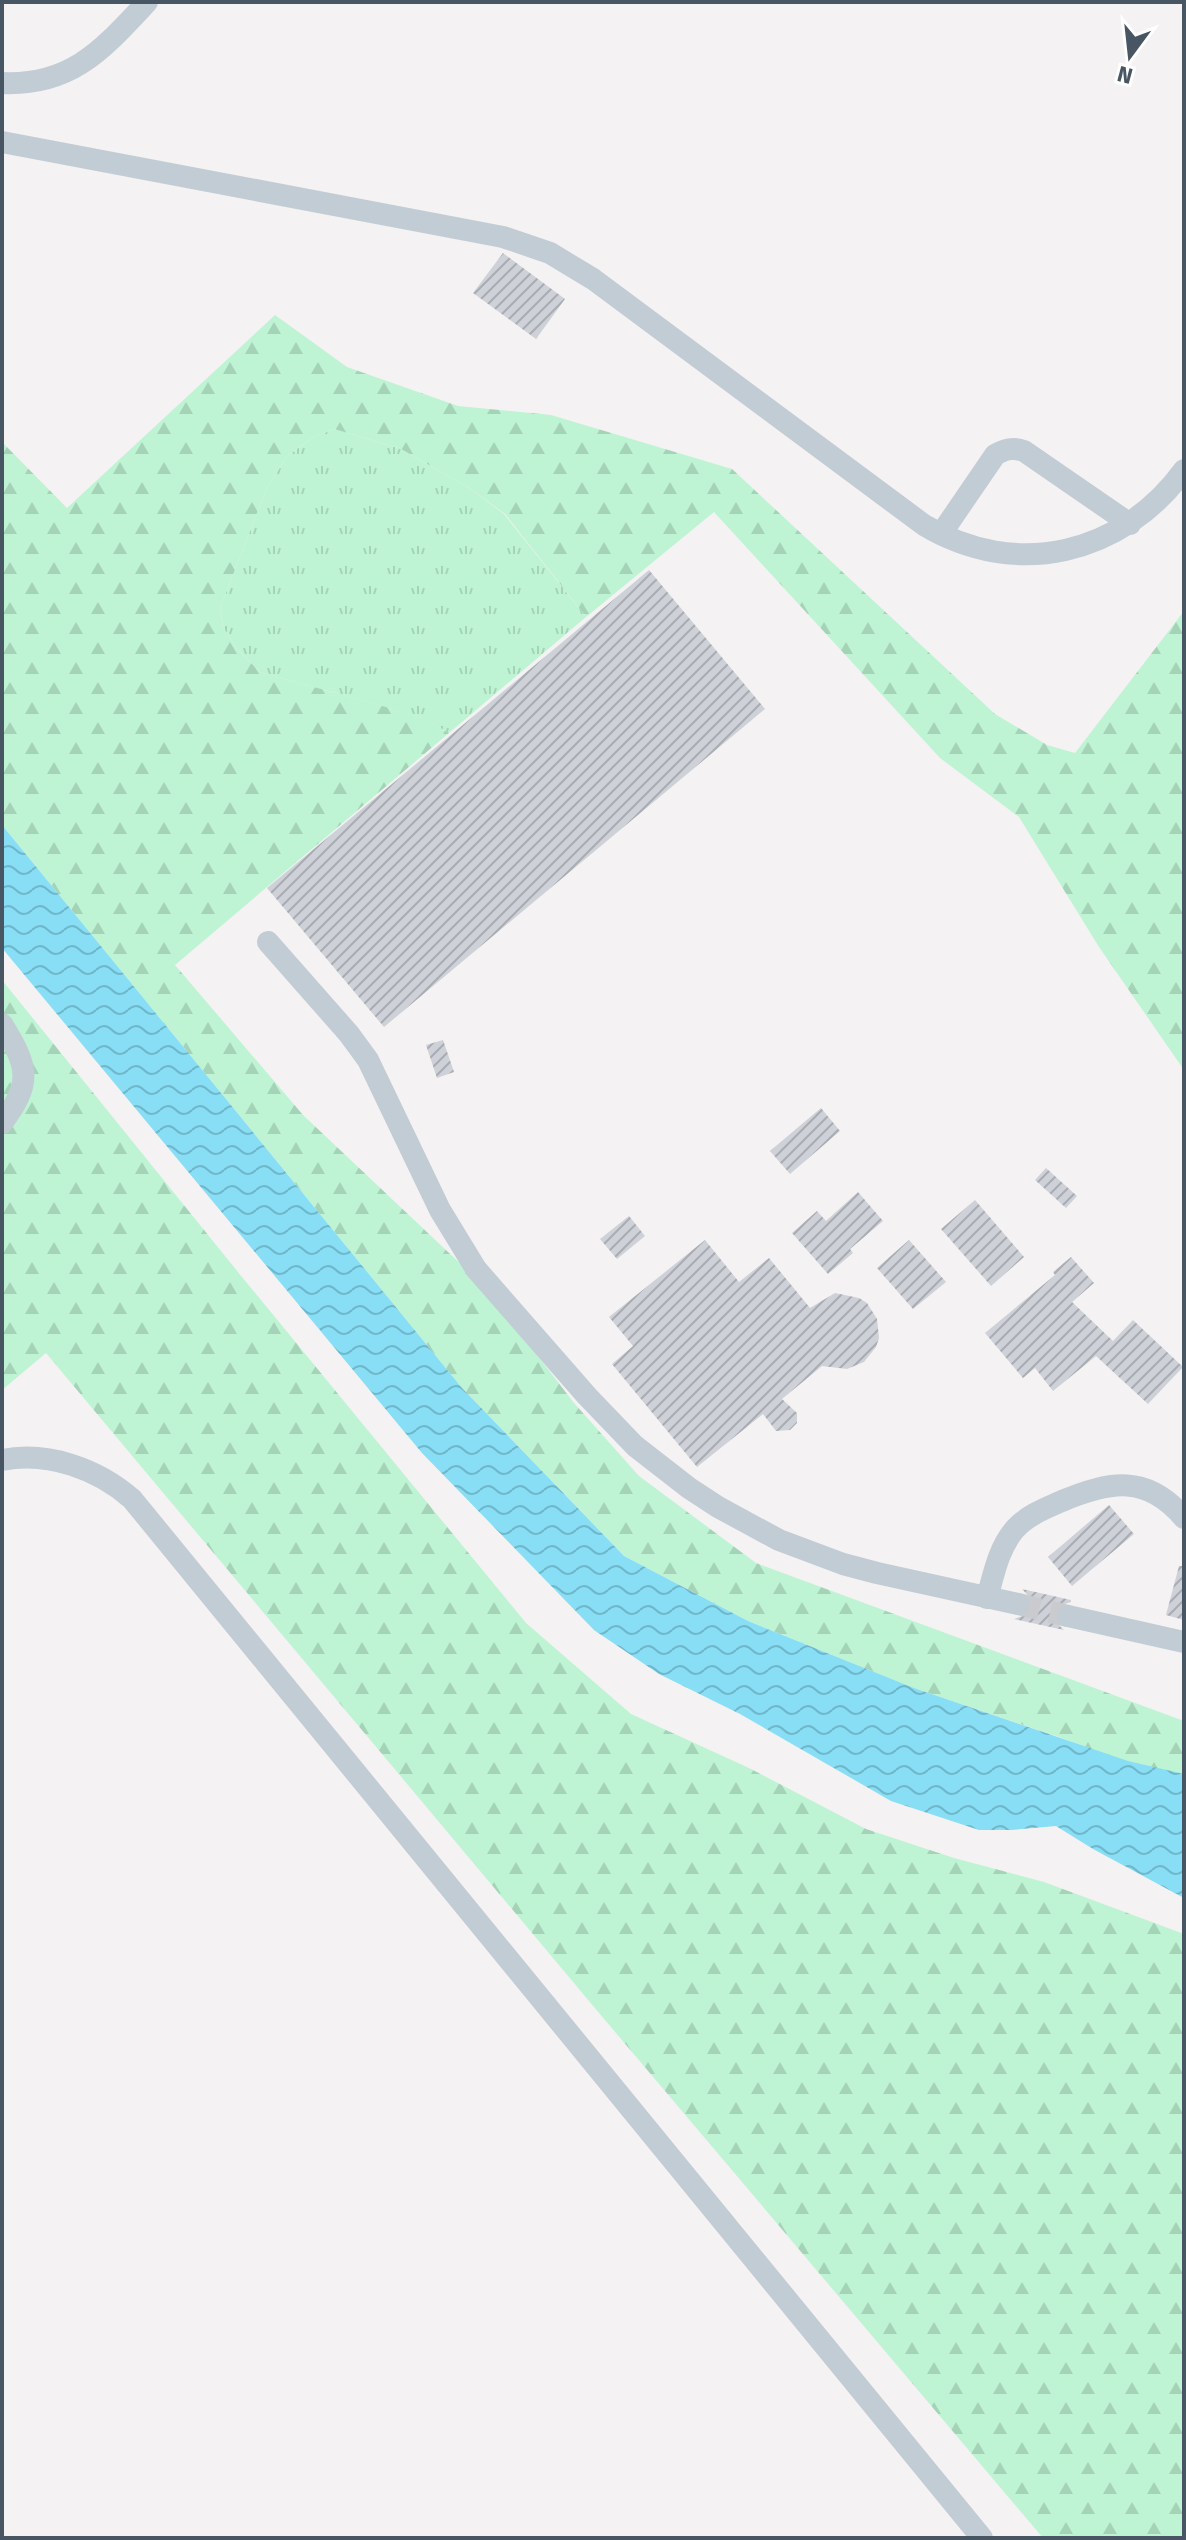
<svg xmlns="http://www.w3.org/2000/svg" width="1186" height="2540" font-family="'Fira Sans',sans-serif">
<style>
.grass{fill:url(#grass-tufts)}
.forest{fill:url(#forest-firs)}
.water{fill:url(#water-waves)}
.building{fill:url(#building-hatch)}
.lines{fill:none;stroke-linecap:round;stroke-linejoin:round}
.minor-tunnel{stroke:#c9cbce;stroke-width:22;stroke-dasharray:22 11;stroke-linecap:butt}
.minor{stroke:#c2ccd4;stroke-width:22}
</style>
<defs>
<pattern id="grass-tufts" width="24" height="20" patternUnits="userSpaceOnUse" patternTransform="scale(2)"><rect width="24" height="20" fill="#bef4d3"/><path d="M3 7l-1-3M5 7V3M7 7l1-3M15 17l-1-3M17 17v-4M19 17l1-3" fill="none" stroke="#a5d3b8"/></pattern>
<pattern id="forest-firs" width="22" height="20" patternUnits="userSpaceOnUse" patternTransform="scale(2)"><rect width="22" height="20" fill="#bef4d3"/><path d="M5 1l3.5 6h-7zM16 11l3.5 6h-7z" fill="#a5d3b8"/></pattern>
<pattern id="water-waves" width="16" height="10" patternUnits="userSpaceOnUse" patternTransform="scale(2)"><rect width="16" height="10" fill="#87def5"/><path d="M0 5q4-4 8 0t8 0" fill="none" stroke="#70b7ca"/></pattern>
<pattern id="building-hatch" width="6" height="6" patternUnits="userSpaceOnUse" patternTransform="scale(2)"><rect width="6" height="6" fill="#ced1d8"/><path d="M-1 1l2-2M0 6l6-6M5 7l2-2" fill="none" stroke="#a9acb3"/></pattern>
</defs>
<rect width="100%" height="100%" fill="#f4f2f2"/>
<polygon class="grass" points="334,429 401,449 471,489 504,514 586,617 449,733 421,717 260,672 237,649 223,627 220,608 266,490 287,456 312,438"/>
<g class="forest">
<polygon points="275,315 347,367 458,406 551,415 732,469 995,714 1047,745 1075,753 1184,611 1184,1070 1099,947 1019,817 940,758 714,512 586,617 505,514 471,489 401,449 334,429 312,438 287,456 266,490 220,608 223,627 237,649 260,672 422,717 449,733 175,965 303,1115 484,1286 574,1403 639,1476 756,1563 1184,1721 1184,1783 1059,1737 914,1688 748,1621 624,1556 462,1388 2,825 2,442 67,508"/>
<polygon points="2,980 242,1277 526,1623 631,1714 749,1768 866,1829 954,1858 1044,1882 1184,1934 1184,2538 1043,2538 594,2007 46,1353 2,1390"/>
</g>
<polygon class="water" points="2,825 462,1388 624,1556 748,1621 914,1688 1128,1761 1184,1774 1184,1898 1093,1849 1056,1826 1011,1830 979,1830 891,1801 740,1714 659,1674 594,1630 422,1453 2,948"/>
<g class="building">
<polygon points="503,253 565,299 536,339 473,293"/>
<polygon points="649,570 765,709 384,1027 267,888"/>
<polygon points="443,1040 454,1072 437,1078 426,1045"/>
<polygon points="821,1108 840,1131 790,1174 770,1151"/>
<polygon points="1046,1168 1077,1196 1066,1208 1035,1180"/>
<polygon points="858,1192 883,1221 850,1249 853,1253 828,1274 792,1233 817,1211 826,1221"/>
<polygon points="975,1200 1024,1257 991,1286 941,1229"/>
<polygon points="629,1216 645,1236 617,1259 600,1239"/>
<polygon points="705,1240 739,1282 769,1258 810,1308 835,1293 859,1298 867,1303 877,1319 879,1338 876,1347 864,1362 847,1369 822,1366 782,1399 797,1413 797,1423 790,1430 776,1431 763,1414 697,1467 612,1364 633,1346 609,1317"/>
<polygon points="909,1240 946,1282 913,1309 877,1268"/>
<polygon points="1071,1257 1094,1283 1072,1302 1113,1341 1133,1320 1183,1367 1148,1404 1096,1356 1053,1391 1035,1368 1023,1378 985,1333 1055,1275 1053,1272"/>
<polygon points="1109,1505 1134,1534 1072,1586 1048,1557"/>
<polygon points="1179,1566 1184,1566 1184,1620 1166,1615"/>
<polygon points="1022,1589 1071,1600 1071,1602 1058,1606 1055,1612 1055,1621 1064,1630 1014,1619 1028,1614 1031,1608 1031,1599"/>
</g>
<g class="lines">
<polyline class="minor-tunnel" points="1018,1604 1068,1616"/>
<g class="minor">
<path d="M 2,83 C 72,86 103,49 147,2"/>
<path d="M 2,142 L 503,237 L 550,253 L 593,279 L 924,525 C 1016,580 1122,555 1184,470"/>
<path d="M 941,534 L 995,455 C 1005,449 1013,447 1024,451 L 1130,524"/>
<polyline points="268,942 349,1034 368,1060 440,1210 476,1269 587,1396 635,1446 689,1488 718,1507 779,1540 843,1564 877,1573 1018,1604"/>
<path d="M 2,1024 C 28,1066 33,1082 2,1123"/>
<path d="M 2,1460 C 48,1451 98,1469 132,1499 L 982,2538"/>
<path d="M 987,1598 C 994,1574 998,1549 1015,1529 C 1028,1515 1044,1509 1062,1501 C 1110,1481 1147,1474 1184,1518"/>
<polyline points="1068,1616 1184,1642"/>
</g>
</g>
<rect width="1186" height="2540" fill="none" stroke="#485562" stroke-width="8"/>
<g transform="translate(1130 56) rotate(195)" stroke="#ffffff" stroke-width="6" paint-order="stroke">
<path d="M0-6L14 30L0 20L-14 30Z" fill="#485562"/>
<text y="-12" font-size="22" font-weight="bold" text-anchor="middle" fill="#485562">N</text>
</g>
</svg>
